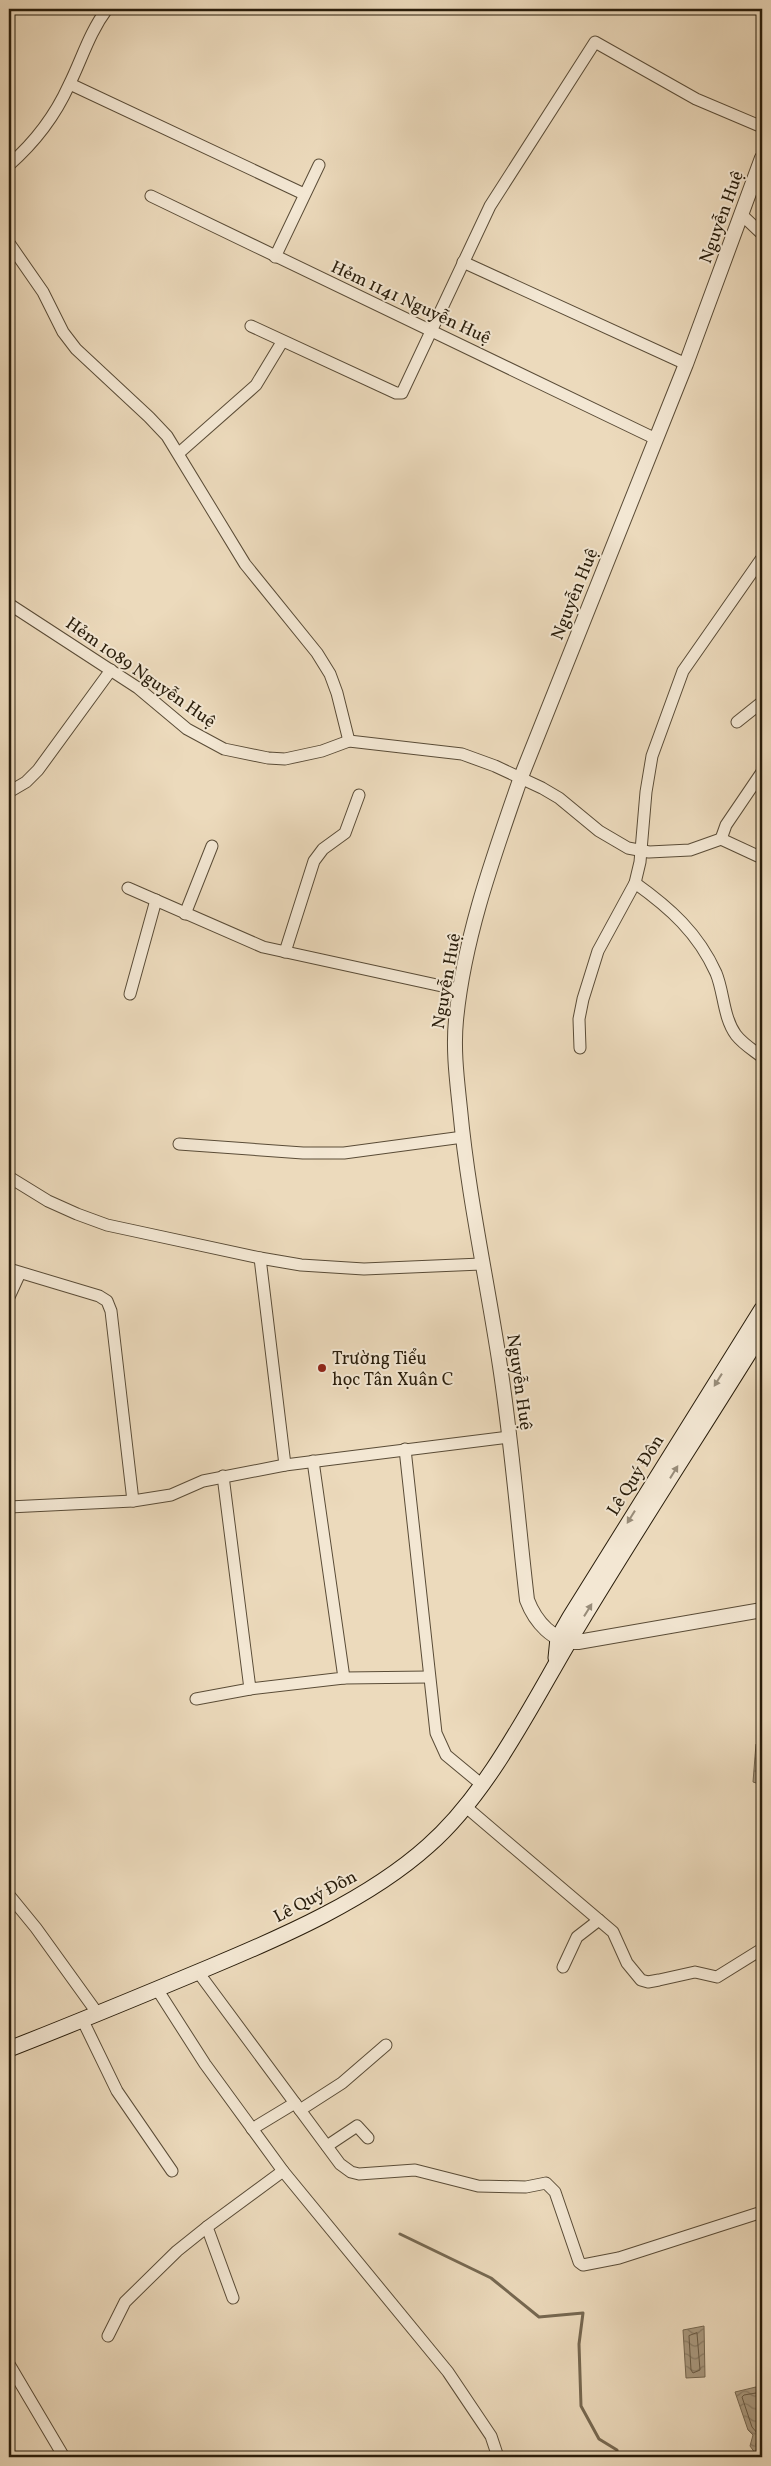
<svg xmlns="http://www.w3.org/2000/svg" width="771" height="2466" font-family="Vollkorn,serif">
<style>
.water{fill:url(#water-waves);stroke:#766851}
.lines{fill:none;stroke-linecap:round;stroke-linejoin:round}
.shore{stroke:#6a5c46;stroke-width:1}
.stream{stroke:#766851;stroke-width:3}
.minor-casing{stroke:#5a4c37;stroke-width:13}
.tertiary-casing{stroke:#5a4c37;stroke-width:16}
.secondary-casing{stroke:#291d0b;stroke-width:17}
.minor{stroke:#f3e7d3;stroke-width:11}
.tertiary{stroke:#f3e7d3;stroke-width:14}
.secondary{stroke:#f3e7d3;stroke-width:15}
.oneway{fill:#988c79}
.poi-dot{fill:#8f2418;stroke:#f3e7d3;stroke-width:2}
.labels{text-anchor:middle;stroke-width:4;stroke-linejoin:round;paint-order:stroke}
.street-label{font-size:18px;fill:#291d0b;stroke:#f3e7d3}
.poi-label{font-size:18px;fill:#291d0b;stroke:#f3e7d3;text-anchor:start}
</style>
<defs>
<pattern id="water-waves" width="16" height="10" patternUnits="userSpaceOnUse" patternTransform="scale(1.25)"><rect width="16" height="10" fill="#aa9a80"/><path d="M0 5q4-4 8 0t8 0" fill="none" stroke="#8a7d67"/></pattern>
</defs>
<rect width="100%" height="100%" fill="#ecdabc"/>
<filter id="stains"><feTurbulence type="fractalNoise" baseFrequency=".004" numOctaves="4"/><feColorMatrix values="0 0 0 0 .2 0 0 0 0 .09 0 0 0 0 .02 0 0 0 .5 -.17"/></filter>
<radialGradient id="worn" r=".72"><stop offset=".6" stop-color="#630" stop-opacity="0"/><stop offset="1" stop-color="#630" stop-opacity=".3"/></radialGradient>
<g class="water">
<polygon points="756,1744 762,1746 762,1785 753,1782"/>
<polygon points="704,2326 705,2377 686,2378 683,2330"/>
<polygon points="760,2386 762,2392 762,2451 755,2453 750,2446 753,2435 748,2430 735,2392"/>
</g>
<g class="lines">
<g class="shore">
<polygon points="697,2333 700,2370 693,2373 691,2370 689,2336"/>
<polyline points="762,2392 744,2395 742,2397 752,2427 758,2434 756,2445 762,2447"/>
</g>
<polyline class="stream" points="400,2234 491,2278 539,2317 583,2313 579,2344 581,2406 599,2439 617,2450 618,2457"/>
<defs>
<g id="minor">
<polyline points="70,84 304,194"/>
<path d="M 9,165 C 34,143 55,116 69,85 C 82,59 89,33 107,9"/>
<polyline points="151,196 656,439"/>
<polyline points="742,215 762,234"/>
<polyline points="9,243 43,292 63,332 76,349 149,417 167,436 245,564 317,653 330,674 337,693 349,741"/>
<polyline points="275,257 319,165"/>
<polyline points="463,262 686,364"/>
<polyline points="251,326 396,393 402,393 490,206 595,42 696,99 762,127"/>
<polyline points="179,453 256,385 282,342"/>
<polyline points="9,604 138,688 187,729 224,749 268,758 285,759 322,751 349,741 462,754 495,766 542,788 559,798 599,831 628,848 649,852 690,850 721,839 762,858"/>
<polyline points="737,722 762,702"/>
<polyline points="9,792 26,782 38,770 111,670"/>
<polyline points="721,839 726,825 762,772"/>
<path d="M 635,883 C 670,908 698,933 716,973 C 724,992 723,1017 736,1035 C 743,1044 753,1050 762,1057"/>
<polyline points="128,888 263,947 460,990"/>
<polyline points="185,914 212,846"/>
<polyline points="285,952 314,861 323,849 345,833 359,795"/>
<polyline points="130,994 156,900"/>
<polyline points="580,1048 579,1019 583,999 598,951 635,883 640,862 646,792 652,756 683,671 762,558"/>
<polyline points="179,1144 303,1153 344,1153 463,1137"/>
<polyline points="9,1177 48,1201 77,1214 107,1225 260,1258"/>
<polyline points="9,1269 99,1296 107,1301 111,1311 133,1501"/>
<polyline points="9,1297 20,1273"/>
<polyline points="405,1449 436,1733 446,1755 481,1784"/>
<polyline points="285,1465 260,1258 301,1265 364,1269 481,1264"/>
<polyline points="223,1476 250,1689 344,1678 313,1461"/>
<polyline points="9,1507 133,1501 171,1495 203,1481 285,1465 509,1437"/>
<polyline points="344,1678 429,1677"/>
<polyline points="196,1699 250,1689"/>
<polyline points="466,1807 613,1932 627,1963 641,1980 648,1982 659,1980 695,1972 717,1977 762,1949"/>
<polyline points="9,1895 36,1928 98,2014"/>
<polyline points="563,1967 577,1937 599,1920"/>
<polyline points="198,1972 340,2164 351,2172 359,2174 415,2170 478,2186 526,2187 546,2183 555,2192 579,2262 583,2265 619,2258 762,2212"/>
<polyline points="157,1989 205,2064 283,2171 448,2372 491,2436 498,2457"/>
<polyline points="83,2021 117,2091 172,2171"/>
<polyline points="300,2110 342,2083 386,2045"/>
<polyline points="252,2129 295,2103"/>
<polyline points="327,2146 357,2126 368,2138"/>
<polyline points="233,2298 207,2227 283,2171"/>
<polyline points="108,2336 125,2302 177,2251 207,2227"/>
<polyline points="9,2364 64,2457"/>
</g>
<path id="tertiary" d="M 762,158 L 686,364 L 521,777 C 494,855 464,937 456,1020 C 453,1050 457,1080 460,1109 C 468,1195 487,1280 500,1366 C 512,1444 518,1523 527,1600 C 535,1621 553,1643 578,1642 L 762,1610"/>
<g id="secondary">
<polyline points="556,1658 558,1638 570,1617 762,1309"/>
<path d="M 9,2049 C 76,2023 143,1995 210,1967 C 282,1937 369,1899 428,1846 C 492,1790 536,1695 580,1623 C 639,1525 702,1429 762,1332"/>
</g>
</defs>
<use href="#minor" class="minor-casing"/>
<use href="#tertiary" class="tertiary-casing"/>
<use href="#secondary" class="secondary-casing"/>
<use href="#minor" class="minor"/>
<use href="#tertiary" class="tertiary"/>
<use href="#secondary" class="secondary"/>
</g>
<defs><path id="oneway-solid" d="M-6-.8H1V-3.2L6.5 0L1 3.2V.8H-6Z" transform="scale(1.25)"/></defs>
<g class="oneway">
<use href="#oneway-solid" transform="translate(718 1380) rotate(122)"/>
<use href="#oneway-solid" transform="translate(674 1472) rotate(-58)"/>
<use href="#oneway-solid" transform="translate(631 1517) rotate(122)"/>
<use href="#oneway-solid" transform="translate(588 1610) rotate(-58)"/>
</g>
<circle class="poi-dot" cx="322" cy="1368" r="5"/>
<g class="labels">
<g class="street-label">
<text transform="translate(721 217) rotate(-70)" y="6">Nguyễn Huệ</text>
<text transform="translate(411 302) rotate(25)" y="6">Hẻm 1141 Nguyễn Huệ</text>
<text transform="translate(574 594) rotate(-68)" y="6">Nguyễn Huệ</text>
<text transform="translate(141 672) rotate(35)" y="6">Hẻm 1089 Nguyễn Huệ</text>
<text transform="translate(446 981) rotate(-80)" y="6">Nguyễn Huệ</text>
<text transform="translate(520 1382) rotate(82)" y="6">Nguyễn Huệ</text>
<text transform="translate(635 1475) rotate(-58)" y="6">Lê Quý Đôn</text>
<text transform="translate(315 1896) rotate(-28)" y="6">Lê Quý Đôn</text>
</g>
<g class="poi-label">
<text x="332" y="1364">Trường Tiểu<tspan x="332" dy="21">học Tân Xuân C</tspan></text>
</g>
</g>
<rect width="771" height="2466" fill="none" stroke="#ecdabc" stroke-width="30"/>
<rect x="10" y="10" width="751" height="2446" fill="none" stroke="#291d0b" stroke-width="2.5"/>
<rect x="15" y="15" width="741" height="2436" fill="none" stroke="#291d0b"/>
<rect width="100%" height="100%" filter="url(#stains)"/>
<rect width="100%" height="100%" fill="url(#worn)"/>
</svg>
